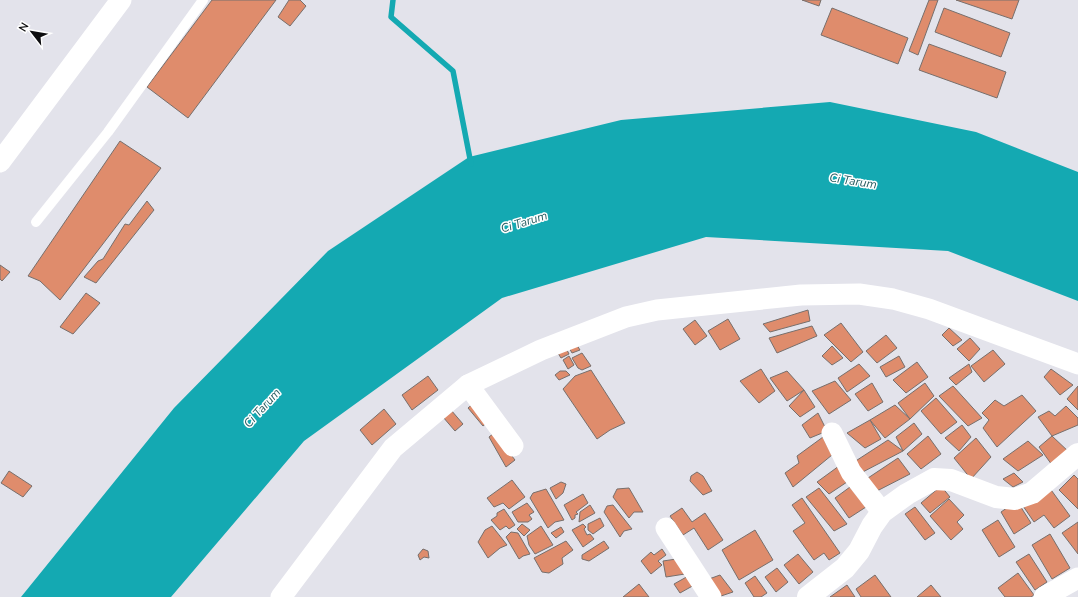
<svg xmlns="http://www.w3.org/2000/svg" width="1078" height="597" font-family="'Nunito Sans',sans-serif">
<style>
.water{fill:#14a9b2}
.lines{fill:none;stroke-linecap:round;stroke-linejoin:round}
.stream{stroke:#14a9b2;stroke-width:5.5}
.building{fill:#df8c6c;stroke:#776f6c}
.service{stroke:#fff;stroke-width:10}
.minor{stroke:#fff;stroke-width:21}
.tertiary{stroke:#fff;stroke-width:22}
.labels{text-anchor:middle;stroke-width:3;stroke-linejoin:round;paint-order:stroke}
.water-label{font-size:12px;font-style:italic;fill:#2a5f63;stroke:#fff}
</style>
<rect width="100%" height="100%" fill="#e3e3eb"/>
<polygon class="water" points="830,102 976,132 1078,172 1078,301 948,251 706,237 502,298 304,441 171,597 21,597 174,408 328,251 469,157 621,120"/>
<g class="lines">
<polyline class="stream" points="393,0 391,17 453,71 471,164"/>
</g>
<g class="building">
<polygon points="212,0 276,0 188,118 147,87"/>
<polygon points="289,0 300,0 306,6 290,26 278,17"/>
<polygon points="802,0 821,0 819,6"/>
<polygon points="929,0 938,0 918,55 909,51"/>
<polygon points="956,0 1019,0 1012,19"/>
<polygon points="832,8 908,38 898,64 821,35"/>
<polygon points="944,8 1010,33 1001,57 935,32"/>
<polygon points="929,44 1006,72 997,98 919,70"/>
<polygon points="120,141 161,168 60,300 40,281 28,276"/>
<polygon points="147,201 154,210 96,283 84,277 98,261 103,259 125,224 129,225"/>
<polygon points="0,265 10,272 2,281 0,279"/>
<polygon points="86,293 100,303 73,334 60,327"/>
<polygon points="808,310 810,321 770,332 763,324"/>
<polygon points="728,319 740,339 720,350 708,331"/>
<polygon points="695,320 707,336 695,345 683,329"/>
<polygon points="841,323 863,352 851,362 824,335"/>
<polygon points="812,326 817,336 777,353 769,338"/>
<polygon points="949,328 962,340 953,346 942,335"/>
<polygon points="886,335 897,348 877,363 866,351"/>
<polygon points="970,338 980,349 969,361 957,349"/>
<polygon points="575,342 580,350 572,353 567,344"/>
<polygon points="565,346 569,354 561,358 556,350"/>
<polygon points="832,346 843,358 832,365 822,356"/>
<polygon points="993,350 1005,364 984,382 971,366"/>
<polygon points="582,353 591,366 582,370 578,368 572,358"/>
<polygon points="569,356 574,365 568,369 563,360"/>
<polygon points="899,356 905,367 886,377 880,367"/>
<polygon points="917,362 928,377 906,393 893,380"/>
<polygon points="859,364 870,376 847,392 838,378"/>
<polygon points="969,364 972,372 956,385 949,378"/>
<polygon points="761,369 775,391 759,403 740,381"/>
<polygon points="1051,369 1073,385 1060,395 1044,377"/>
<polygon points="591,370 625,423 610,430 597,439 563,389 575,376"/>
<polygon points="560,371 566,371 570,375 559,380 555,375"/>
<polygon points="787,371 804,390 787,401 770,378"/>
<polygon points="428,376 438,390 412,410 402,395"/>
<polygon points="835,381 851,400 829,414 812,391"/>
<polygon points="872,383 883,402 868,411 855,394"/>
<polygon points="925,383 934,396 910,419 898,403"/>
<polygon points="953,386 982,418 968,426 939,396"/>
<polygon points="1078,386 1078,410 1067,399"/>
<polygon points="804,390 815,407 800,417 789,406"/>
<polygon points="1022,395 1036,411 997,447 983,428 989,420 982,413 995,400 1004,406"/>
<polygon points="936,398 957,422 941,434 921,411"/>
<polygon points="475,402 490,420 483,426 468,408"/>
<polygon points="895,405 910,419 885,438 870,420"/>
<polygon points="1066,406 1078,418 1078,425 1052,436 1038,417 1049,411 1055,416"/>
<polygon points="384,409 396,424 372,445 360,430"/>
<polygon points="451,410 463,424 455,431 443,417"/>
<polygon points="818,413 827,431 810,438 802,425"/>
<polygon points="870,420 881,439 865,448 847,433"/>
<polygon points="914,423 922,434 903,451 896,437"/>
<polygon points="962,425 971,437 959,451 945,438"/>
<polygon points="494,433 515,460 506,467 489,437"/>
<polygon points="928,436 941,454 921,469 907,454"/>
<polygon points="1052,436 1070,453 1052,465 1039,447"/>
<polygon points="823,437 832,455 793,487 785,473 799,463 797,456"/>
<polygon points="976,438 991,457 971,479 954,458"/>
<polygon points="888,440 903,451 857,475 851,464"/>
<polygon points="1028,441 1043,455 1018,471 1003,459"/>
<polygon points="898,458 910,474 873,493 862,482"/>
<polygon points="839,466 850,480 829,494 817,482"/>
<polygon points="9,471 32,486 23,497 1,483"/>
<polygon points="697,472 703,476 712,491 703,495 690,481 691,476"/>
<polygon points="1014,473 1023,482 1013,487 1003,479"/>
<polygon points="1074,475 1078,479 1078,509 1059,490"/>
<polygon points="512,480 525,497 509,509 503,503 494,507 487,498"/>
<polygon points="561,482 566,484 563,493 556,499 550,488"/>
<polygon points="941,486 950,497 930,513 921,503"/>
<polygon points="850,487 866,507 849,518 835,498"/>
<polygon points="1049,487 1070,516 1054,528 1044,515 1034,522 1023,506"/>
<polygon points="629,488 643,512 634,512 629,518 613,497 617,489"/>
<polygon points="819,488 847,524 834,531 806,497"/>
<polygon points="546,489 564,520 555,522 548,528 530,498 533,493"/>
<polygon points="583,494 588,503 576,512 578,514 575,515 575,518 572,520 564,505"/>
<polygon points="802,498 840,553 829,560 824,553 814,560 793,531 805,523 792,505"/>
<polygon points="949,499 964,515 957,522 963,529 951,540 930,516"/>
<polygon points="1017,501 1031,523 1014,534 1001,512"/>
<polygon points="527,503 534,512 529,515 532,519 528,522 518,522 512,512"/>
<polygon points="590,505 595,513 579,522 580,512"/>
<polygon points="613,505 632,529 624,531 620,537 604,512 607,506"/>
<polygon points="915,507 935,533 925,540 905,514"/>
<polygon points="682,508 692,522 705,513 723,540 708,550 694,528 683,535 670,516"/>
<polygon points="504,509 515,525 509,529 506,526 500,530 491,520 497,516 497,513"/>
<polygon points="600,518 604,526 593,534 588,530 588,524"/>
<polygon points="998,520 1015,547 999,557 982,530"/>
<polygon points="1078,522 1078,554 1062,533"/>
<polygon points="522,524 530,530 524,536 517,529"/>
<polygon points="583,524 586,527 584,529 587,535 590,534 594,539 583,547 572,530"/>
<polygon points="492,526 507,545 500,548 488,558 478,542 485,530"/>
<polygon points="541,526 553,545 535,554 529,545 527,536"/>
<polygon points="561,527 564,532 556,538 551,533"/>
<polygon points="755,530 773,560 739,580 722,550"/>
<polygon points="511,532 518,533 530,554 523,556 519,559 506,537"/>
<polygon points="1050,534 1070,568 1052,579 1032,545"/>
<polygon points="566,541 573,550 562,558 563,564 549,573 542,572 534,558"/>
<polygon points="604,541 609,548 589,561 582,559 582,555"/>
<polygon points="423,549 428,551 429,558 424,557 420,560 418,555"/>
<polygon points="662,549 666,555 658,561 662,565 651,574 641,561 651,552 654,555"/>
<polygon points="798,554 813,572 799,584 784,565"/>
<polygon points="1029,554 1047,582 1035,590 1016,562"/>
<polygon points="683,558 685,574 666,577 663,561"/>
<polygon points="777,568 788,582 776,592 765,577"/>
<polygon points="1018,573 1034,595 1031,597 1005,597 998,588"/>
<polygon points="690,575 696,584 680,593 674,584"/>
<polygon points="720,575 733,592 718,597 709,579"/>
<polygon points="875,575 891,597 861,597 856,589"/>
<polygon points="755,576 767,593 761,597 754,597 745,583"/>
<polygon points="639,584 649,597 623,597"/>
<polygon points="847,585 855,597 830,597"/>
<polygon points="931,585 941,597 917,597"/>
</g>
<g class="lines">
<polyline class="service" points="36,222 108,132 203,0"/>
<g class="minor">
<polyline points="0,162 121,0"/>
<polyline points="468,385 513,446"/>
<polyline points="832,433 851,472 882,512"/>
<polyline points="666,528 711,597"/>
<polyline points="281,597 393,448 468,385 541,350 626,317 657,310 801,295 859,294 893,299 929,309 1078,364"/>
<polyline points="1044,597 1078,578"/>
</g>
<polyline class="tertiary" points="808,597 845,568 859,551 872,526 882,512 907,494 934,479 951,480 996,497 1015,499 1032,493 1078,454"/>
</g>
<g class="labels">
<g class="water-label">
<text transform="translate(853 181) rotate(9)" y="4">Ci Tarum</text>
<text transform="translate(524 222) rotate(-17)" y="4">Ci Tarum</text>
<text transform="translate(262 408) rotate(-48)" y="4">Ci Tarum</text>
</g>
</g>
<g transform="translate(32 32) rotate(301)" stroke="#ffffff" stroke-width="3" paint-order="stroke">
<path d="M0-3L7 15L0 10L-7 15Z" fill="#0e0e10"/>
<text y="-6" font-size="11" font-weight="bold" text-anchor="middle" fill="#0e0e10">N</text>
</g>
</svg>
